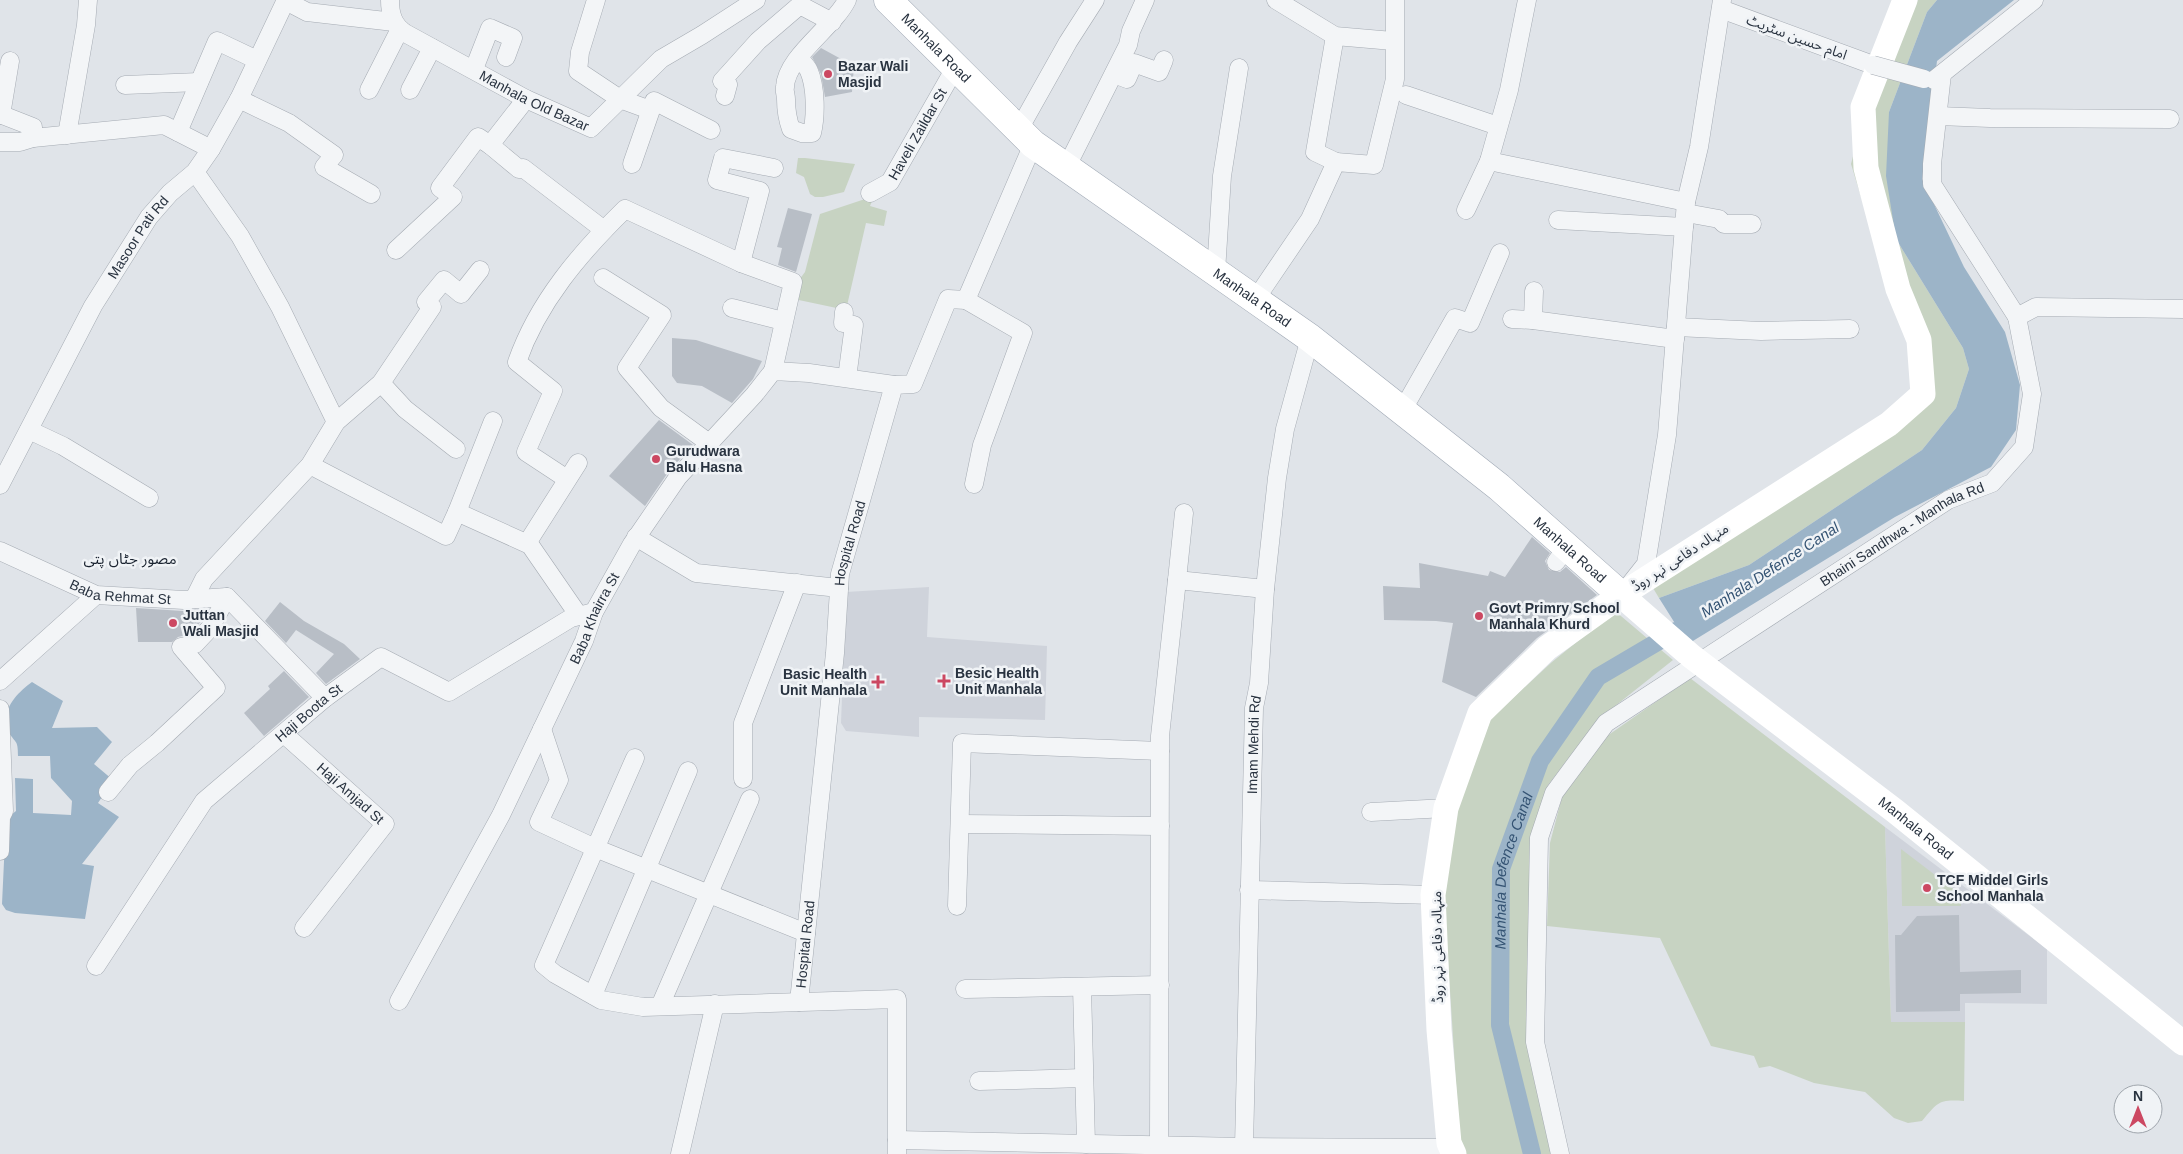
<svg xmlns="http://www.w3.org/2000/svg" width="2183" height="1154" font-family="Helvetica,'Noto Sans Arabic',sans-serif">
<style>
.built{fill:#cfd3db}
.green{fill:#c7d3c2}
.water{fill:#9cb4c8}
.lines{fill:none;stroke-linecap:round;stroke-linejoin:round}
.canal{stroke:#9cb4c8;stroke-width:18}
.building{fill:#b8bec6}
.street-casing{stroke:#a5abb3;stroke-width:19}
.primary-casing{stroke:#a0a9b5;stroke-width:29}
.street{stroke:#f3f5f7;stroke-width:18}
.secondary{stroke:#fff;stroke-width:25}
.primary{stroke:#fff;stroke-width:28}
.street-bridge-casing{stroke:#a5abb3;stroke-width:19;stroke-linecap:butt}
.street-bridge{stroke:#f3f5f7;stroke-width:18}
.poi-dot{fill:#cc4862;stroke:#f0f3f6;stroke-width:2}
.labels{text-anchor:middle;stroke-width:5;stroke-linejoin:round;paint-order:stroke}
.street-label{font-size:14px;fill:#293340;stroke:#f0f3f6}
.poi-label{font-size:14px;font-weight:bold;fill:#293340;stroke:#f0f3f6;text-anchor:start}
.neighbourhood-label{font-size:15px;fill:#1b2431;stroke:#f0f3f6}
.water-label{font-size:15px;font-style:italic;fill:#345373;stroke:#f0f3f6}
</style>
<rect width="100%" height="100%" fill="#e0e4e9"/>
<g class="built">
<polygon points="929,587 927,637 1047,646 1045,720 919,717 919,737 846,731 841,723 846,592"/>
<polygon points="1885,827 2047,949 2047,1004 1965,1003 1965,1022 1891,1022"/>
</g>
<g class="green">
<polygon points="1918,0 1937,0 1927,12 1889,112 1896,239 1963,348 1969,369 1956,408 1922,450 1749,565 1659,598 1650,583 1930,395 1870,226 1851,164 1866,107"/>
<polygon points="798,158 805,158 855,164 844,192 823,197 815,197 810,194 804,177 796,173"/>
<polygon points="874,196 870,206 887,211 884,226 866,223 846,310 794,299 799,280 805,272 820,214"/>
<polygon points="1615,611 1673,660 1600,718 1548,785 1531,838 1528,1048 1551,1154 1465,1154 1460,1145 1444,898 1457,812 1491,718 1552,662"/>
<path d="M 1690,678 L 1885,827 L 1891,1022 L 1965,1022 L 1964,1101 C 1939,1099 1938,1102 1922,1121 L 1908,1123 L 1894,1118 L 1865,1092 L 1814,1083 L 1770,1066 L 1759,1068 L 1754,1056 L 1711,1046 L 1660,938 L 1547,926 L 1550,843 L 1562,797 L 1597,743 Z"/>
<polygon points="1901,849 1960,894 1961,906 1902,906"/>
</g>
<g class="water">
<polygon points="1937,0 2014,0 1937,61 1922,179 1964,267 2005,332 2020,385 2016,430 1991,467 1895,517 1688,644 1659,598 1749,565 1922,450 1956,408 1969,369 1963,348 1896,239 1886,176 1889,112 1927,12"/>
<path d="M 32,682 L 63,701 L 52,728 L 97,727 L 112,742 L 94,764 L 113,780 L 98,803 L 119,817 L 82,864 L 94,866 L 85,919 L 15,913 L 6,910 L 2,904 L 6,819 L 16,811 L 15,778 L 33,779 L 33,813 L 71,815 L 72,801 L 51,778 L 50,756 L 18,756 C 18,738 15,744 8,731 C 0,710 17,693 32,682 Z"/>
</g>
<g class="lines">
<path class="canal" id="s1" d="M 1532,1154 L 1500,1025 L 1501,869 L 1540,761 L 1598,677 L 1676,631"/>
</g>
<g class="building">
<polygon points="821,48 854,66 852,92 825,97 821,74 812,57"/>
<polygon points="788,208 812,214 796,272 778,265 782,248 777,247"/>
<polygon points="672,338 696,340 762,361 753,379 732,403 702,386 677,383 672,376"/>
<polygon points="659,420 693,445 669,471 645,506 609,476"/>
<polygon points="1532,537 1550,553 1545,561 1549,570 1560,572 1566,567 1597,595 1537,638 1476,697 1442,682 1453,623 1436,621 1384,620 1383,586 1420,588 1419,563 1488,576 1490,571 1505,577"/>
<polygon points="280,602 304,621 344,644 360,659 326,684 316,673 334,654 296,630 286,643 265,621"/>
<polygon points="136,608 183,611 201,609 202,620 190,634 178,637 172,642 138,642"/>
<polygon points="284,671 309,697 264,736 244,713 270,689 268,686"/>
<polygon points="1959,915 1960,972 2021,970 2021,993 1960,994 1960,1011 1896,1012 1895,935 1901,935 1917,916"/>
</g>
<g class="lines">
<defs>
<g id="street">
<path id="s2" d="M 390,0 C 390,14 393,25 405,33 L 526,99 L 591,128 L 661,59 L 702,35 L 756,0"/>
<polyline points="596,0 580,52 578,71 620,99 650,110"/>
<polyline points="1276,0 1335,36 1393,41"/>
<polyline points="286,1 307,12 394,22"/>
<polyline points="1721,9 1873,65"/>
<polyline points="1335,36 1315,152 1336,162"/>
<path d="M 799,58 C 802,62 807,66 809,71 C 816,87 816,116 812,133 L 802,133 L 791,129 C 787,118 786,110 786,99 C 786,95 784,91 785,87 C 786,57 834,27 847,0"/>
<polyline points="474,69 490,28 513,38 506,57"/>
<polyline points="1114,74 1127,79 1134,63 1159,72 1164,60"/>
<polyline points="1942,74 1932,164 1932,184 2017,317"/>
<polyline points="1934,80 2034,0"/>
<polyline points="125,85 199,82"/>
<polyline points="369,90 400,29"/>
<polyline points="410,90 432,48"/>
<polyline points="1406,95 1498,126"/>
<polyline points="725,96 728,85 722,81 758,41 800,5 832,22"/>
<polyline points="239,99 289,123 334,155 324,167 371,194"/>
<polyline points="0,114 33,127 33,138"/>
<polyline points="1,115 10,61"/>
<polyline points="1938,116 1990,118 2170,119"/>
<polyline points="1018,131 1068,42 1095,0"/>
<polyline points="178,132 217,41 257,60"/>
<polyline points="67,135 86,25 88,0"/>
<polyline points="0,142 20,142 33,138 164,125 211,149"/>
<polyline points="490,145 519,169 523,168 604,230"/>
<polyline points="1489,161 1686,202"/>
<polyline points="632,164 654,101 711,130"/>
<polyline points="1066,168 1128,45 1131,31 1145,0"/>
<polyline points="195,172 240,236 280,307 336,422"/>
<path id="s3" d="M 870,193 L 890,182 L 955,68"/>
<polyline points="1466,210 1489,161 1509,90 1527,0"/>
<polyline points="1686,213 1719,219 1724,224 1752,224"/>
<polyline points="1558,220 1684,227"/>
<polyline points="396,250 453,197 440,188 478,137 490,145 526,99"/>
<polyline points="741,263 760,191 717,180 723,158 774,168"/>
<polyline points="1216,272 1222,176 1239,68"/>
<polyline points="603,278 662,315 627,368 661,408 709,443"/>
<polyline points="966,300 1023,333 982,445 974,484"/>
<polyline points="1255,300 1310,219 1336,162 1374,165 1395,79 1395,0"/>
<polyline points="732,308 783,321"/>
<polyline points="844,312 843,323 854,325 847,378"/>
<polyline points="1512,319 1533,320 1675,339"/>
<polyline points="1533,320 1534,291"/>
<polyline points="1676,327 1761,331 1850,329"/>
<polyline points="381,383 405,409 456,449"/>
<polyline points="1402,411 1455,318 1470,323 1500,253"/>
<polyline points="29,430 63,446 149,498"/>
<polyline points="310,465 446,536 457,512 530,545 579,616"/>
<path d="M 567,479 L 526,452 L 553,391 L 517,362 C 538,302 580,253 625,209 L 741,263 L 793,282 L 773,371"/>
<path id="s4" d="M 0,485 L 93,306 L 149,217 L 170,193 L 195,172 L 211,149 L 239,99 L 286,0"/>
<polyline points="457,512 493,421"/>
<polyline points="1184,513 1177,580 1265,589"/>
<polyline points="531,537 578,463"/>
<polyline points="636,537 696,573 839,588"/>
<path id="s5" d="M 0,551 L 96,595 L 184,600 L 227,597 L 325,698"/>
<polyline points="1556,562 1567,547"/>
<polyline points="1631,583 1646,564 1667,435 1686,202 1699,147 1722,0"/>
<polyline points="194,599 204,579 310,465 336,422 381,383 432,307 426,302 444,280 461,294 480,270"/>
<polyline points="0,681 96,595"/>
<polyline points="0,709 4,811 1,817 0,851"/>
<polyline points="542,729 559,780 539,822 595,848 806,933"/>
<path id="s6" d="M 284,734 L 385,824 L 304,928"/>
<polyline points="635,758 544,965 555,974 601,1000 643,1007 897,999 897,1154"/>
<polyline points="743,779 743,723 797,583"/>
<polyline points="108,792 130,765 157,743 216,688 181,647 195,644 210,628 227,597"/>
<polyline points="1371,812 1446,808"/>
<polyline points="960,824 1160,826"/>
<polyline points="1249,890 1433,895"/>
<polyline points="957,906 962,743 1160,751"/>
<path id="s7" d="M 96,966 L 204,801 L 325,698 L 381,657 L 449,692 L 571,618 L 594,612"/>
<polyline points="1082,987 1086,1144"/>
<polyline points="965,989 1160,985"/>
<polyline points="593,995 688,771"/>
<path id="s8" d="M 399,1001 L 501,815 L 584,641 L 594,612 L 632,544 L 678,477 L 754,395 L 773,371 L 809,373 L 894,385"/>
<path id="s9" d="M 799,1002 L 835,653 L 840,574 L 894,385 L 913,384 L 948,299 L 966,300 L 1033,144"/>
<polyline points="660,1006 750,799"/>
<polyline points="979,1081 1084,1078"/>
<polyline points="897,1140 1244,1147 1451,1148"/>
<polyline points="1159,1146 1160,736 1177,580"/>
<polyline points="680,1154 715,1004"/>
<path id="s10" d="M 1249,1154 L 1244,1147 L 1254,708 L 1259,683 L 1265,589 L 1277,478 L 1285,429 L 1310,338"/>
<path id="s11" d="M 1560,1154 L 1535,1042 L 1539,838 L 1554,793 L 1606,723 L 1948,500 L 1992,483 L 2024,447 L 2032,394 L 2017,317 L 2036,307 L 2183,309"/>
</g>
<g id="primary">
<path id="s13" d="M 888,0 L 1033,144 L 1310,338 L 1499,487 L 1621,595"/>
</g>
</defs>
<use href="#street" class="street-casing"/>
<use href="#primary" class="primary-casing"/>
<use href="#street" class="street"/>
<g class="secondary">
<path id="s12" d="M 1621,595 L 1691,656 L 1895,811 L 2183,1043"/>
<polyline points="1454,1154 1449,1143 1439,1030 1433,895 1446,808 1480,713 1547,648 1621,595 1889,424 1923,394 1919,340 1898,289 1866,168 1863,107 1905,0"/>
</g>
<use href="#primary" class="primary"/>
<defs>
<polyline id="street-bridge" points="1873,65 1924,79"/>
</defs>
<use href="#street-bridge" class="street-bridge-casing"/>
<use href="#street-bridge" class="street-bridge"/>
</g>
<g class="poi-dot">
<circle cx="828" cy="74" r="5"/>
<circle cx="656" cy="459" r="5"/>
<circle cx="1479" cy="616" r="5"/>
<circle cx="173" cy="623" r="5"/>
<path d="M941.5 673.5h5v5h5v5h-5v5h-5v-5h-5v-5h5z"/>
<path d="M875.5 674.5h5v5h5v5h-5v5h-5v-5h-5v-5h5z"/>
<circle cx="1927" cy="888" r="5"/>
</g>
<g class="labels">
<g class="street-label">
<text transform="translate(1797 37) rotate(20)" y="5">امام حسین سٹریٹ</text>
<text dy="5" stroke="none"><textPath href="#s13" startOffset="68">Manhala Road</textPath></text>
<text dy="5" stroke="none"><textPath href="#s2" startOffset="184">Manhala Old Bazar</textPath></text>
<text dy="5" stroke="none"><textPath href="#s3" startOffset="78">Haveli Zaildar St</textPath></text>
<text dy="5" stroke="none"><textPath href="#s4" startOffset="284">Masoor Pati Rd</textPath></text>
<text dy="5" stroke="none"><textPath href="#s13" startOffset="472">Manhala Road</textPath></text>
<text dy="5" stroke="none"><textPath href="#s11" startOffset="805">Bhaini Sandhwa - Manhala Rd</textPath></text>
<text dy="5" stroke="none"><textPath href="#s9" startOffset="462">Hospital Road</textPath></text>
<text dy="5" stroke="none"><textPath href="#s13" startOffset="878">Manhala Road</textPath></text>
<text transform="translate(1680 557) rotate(-33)" y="5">منہالہ دفاعی نہر روڈ</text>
<text dy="5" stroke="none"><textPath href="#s5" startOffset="129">Baba Rehmat St</textPath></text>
<text dy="5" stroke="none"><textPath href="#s8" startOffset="430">Baba Khairra St</textPath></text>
<text dy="5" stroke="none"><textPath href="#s7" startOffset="334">Haji Boota St</textPath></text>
<text dy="5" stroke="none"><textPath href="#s10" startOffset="411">Imam Mehdi Rd</textPath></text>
<text dy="5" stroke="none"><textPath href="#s6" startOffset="89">Haji Amjad St</textPath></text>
<text dy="5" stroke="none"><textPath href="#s12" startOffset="376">Manhala Road</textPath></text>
<text dy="5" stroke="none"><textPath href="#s9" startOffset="58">Hospital Road</textPath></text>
<text transform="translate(1437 947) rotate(-91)" y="5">منہالہ دفاعی نہر روڈ</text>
</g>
<g class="poi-label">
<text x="838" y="71">Bazar Wali<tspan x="838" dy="16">Masjid</tspan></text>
<text x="666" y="456">Gurudwara<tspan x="666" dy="16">Balu Hasna</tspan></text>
<text x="1489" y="613">Govt Primry School<tspan x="1489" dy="16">Manhala Khurd</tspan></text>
<text x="183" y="620">Juttan<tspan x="183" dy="16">Wali Masjid</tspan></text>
<text x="955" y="678">Besic Health<tspan x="955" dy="16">Unit Manhala</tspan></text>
<text x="867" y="679" text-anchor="end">Basic Health<tspan x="867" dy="16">Unit Manhala</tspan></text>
<text x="1937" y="885">TCF Middel Girls<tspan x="1937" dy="16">School Manhala</tspan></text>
</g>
<g class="neighbourhood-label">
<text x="130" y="564">مصور جٹاں پتی</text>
</g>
<g class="water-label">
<text transform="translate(1770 570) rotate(-33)" y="5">Manhala Defence Canal</text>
<text dy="5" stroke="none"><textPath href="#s1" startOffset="289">Manhala Defence Canal</textPath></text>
</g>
</g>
<g transform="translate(2138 1109)"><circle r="24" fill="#f0f3f6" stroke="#a0a6ad"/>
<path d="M0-4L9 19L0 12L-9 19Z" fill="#cc4862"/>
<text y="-8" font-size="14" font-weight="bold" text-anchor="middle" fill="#293340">N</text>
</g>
</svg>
